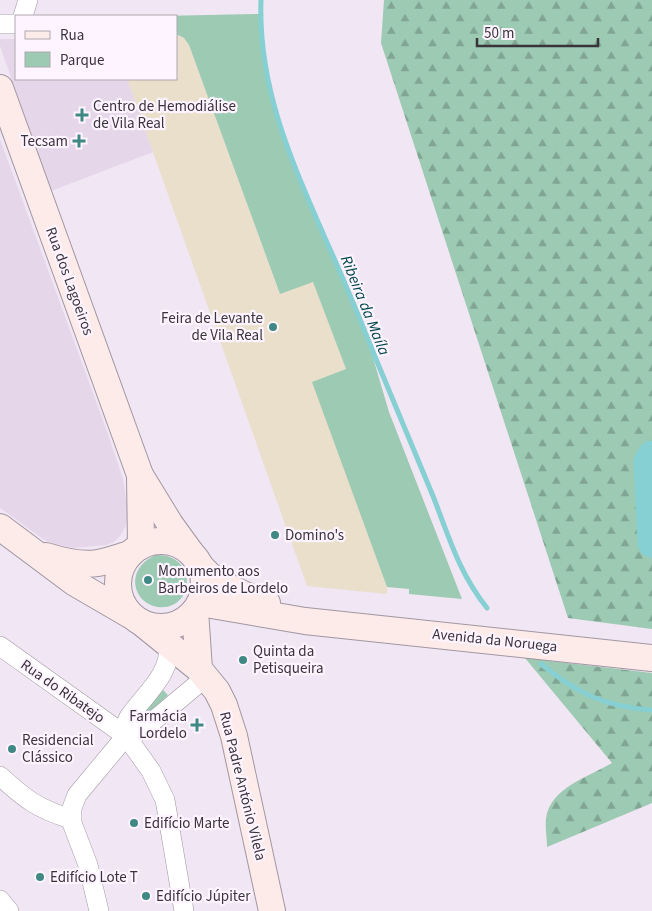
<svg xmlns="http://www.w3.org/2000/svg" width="652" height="911" font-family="'Source Sans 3',sans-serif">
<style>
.commercial{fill:#eadfcb}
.built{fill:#e6d6e9}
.forest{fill:url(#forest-firs)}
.green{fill:#9ccab3}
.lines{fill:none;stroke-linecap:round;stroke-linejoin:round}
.stream{stroke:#86cfd2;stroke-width:5}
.river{stroke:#86cfd2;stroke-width:29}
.street-casing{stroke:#a196a2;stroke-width:20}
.secondary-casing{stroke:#a196a2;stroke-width:28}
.street{stroke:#fff;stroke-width:19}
.secondary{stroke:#fdebea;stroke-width:26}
.poi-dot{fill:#408884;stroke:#fdf4ff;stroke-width:2}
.labels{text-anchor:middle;stroke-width:4.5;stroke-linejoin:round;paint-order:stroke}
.poi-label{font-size:15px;fill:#39343a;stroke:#fdf4ff;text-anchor:start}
.street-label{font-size:15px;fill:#39343a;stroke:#fdf4ff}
.water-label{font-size:16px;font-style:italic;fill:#00474a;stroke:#fdf4ff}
</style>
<defs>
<pattern id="forest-firs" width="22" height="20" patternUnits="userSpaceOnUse" patternTransform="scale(1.25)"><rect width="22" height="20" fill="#9ccab3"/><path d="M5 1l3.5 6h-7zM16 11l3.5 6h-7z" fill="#80a593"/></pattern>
</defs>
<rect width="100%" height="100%" fill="#f1e6f3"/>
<polygon class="commercial" points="176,34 184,38 189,45 280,294 313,281 346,369 313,382 387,587 387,594 307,586 127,79 176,79"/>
<g class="built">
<polygon points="0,39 16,39 16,79 127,79 153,152 51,191 0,46"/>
<polygon points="0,139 108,434 123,479 128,512 126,525 121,535 114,542 107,545 73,548 55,544 46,541 0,508"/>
</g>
<g class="forest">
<polygon points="384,0 652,0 652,629 568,618 381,43"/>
<path d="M 525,658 L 652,673 L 652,803 L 547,847 C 547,838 545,828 546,819 C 550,787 589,777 612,763 Z"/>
</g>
<g class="green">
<polygon points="260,14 261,47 267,78 286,143 303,187 366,334 389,412 462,599 409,594 409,589 387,587 312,382 346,369 313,282 280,294 189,45 184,38 176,34 176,16 159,16"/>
<path d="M 156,555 C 199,554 195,611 158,607 C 151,606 143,602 139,595 C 129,578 140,561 156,555 Z"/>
<polygon points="163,690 168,695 141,722 138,719"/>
</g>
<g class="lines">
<g class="stream">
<path d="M 261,0 C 258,87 291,160 325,238 C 344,280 361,321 378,364 C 396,408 415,452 433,496 C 449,537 459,573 487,608"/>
<path d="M 541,664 C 577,693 605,707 652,710"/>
</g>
<polyline class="river" points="652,455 648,462 652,543"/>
<defs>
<g id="street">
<polyline points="23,16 28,0"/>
<polyline points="0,24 16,24"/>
<polyline points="0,646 126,736 151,771 165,800 184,911"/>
<path d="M 126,736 L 126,724 L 129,717 C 144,695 173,673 168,644"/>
<path d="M 0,776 C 25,799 38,809 71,819"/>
<polyline points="0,900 9,911"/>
<polyline points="99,911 88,865 72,823 72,808 77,795 126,736 136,733 146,727 206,677"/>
</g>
<g id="secondary">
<polyline points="0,88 140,475 170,524 191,553"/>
<polyline points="140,475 141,546"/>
<polyline points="0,527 75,583 130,615"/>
<circle cx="161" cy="584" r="43"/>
<path d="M 46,556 C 62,561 81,566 98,563 C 109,561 120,557 130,554"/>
<polyline points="200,566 214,580 245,595 267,603"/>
<polyline points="200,603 305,621 652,658"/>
<polyline points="195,611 199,669"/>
<polyline points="142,623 199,669 217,691 224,705 234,736 272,911"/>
</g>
</defs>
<use href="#street" class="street-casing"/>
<use href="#secondary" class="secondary-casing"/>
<use href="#street" class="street"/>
<use href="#secondary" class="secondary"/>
</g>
<g class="poi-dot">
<path d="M79.5 107.5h5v5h5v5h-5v5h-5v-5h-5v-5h5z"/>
<path d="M76.5 133.5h5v5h5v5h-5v5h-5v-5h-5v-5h5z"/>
<circle cx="273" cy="327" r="5"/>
<circle cx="275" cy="535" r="5"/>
<circle cx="148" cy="580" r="5"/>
<circle cx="243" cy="660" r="5"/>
<path d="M194.5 717.5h5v5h5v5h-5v5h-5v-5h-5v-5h5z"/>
<circle cx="12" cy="749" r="5"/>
<circle cx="134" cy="823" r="5"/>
<circle cx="40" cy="877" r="5"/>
<circle cx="146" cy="896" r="5"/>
</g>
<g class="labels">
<g class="poi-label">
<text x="93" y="111">Centro de Hemodiálise<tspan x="93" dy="17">de Vila Real</tspan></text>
<text x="68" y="146" text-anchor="end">Tecsam</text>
<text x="263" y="323" text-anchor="end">Feira de Levante<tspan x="263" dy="17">de Vila Real</tspan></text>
<text x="285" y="540">Domino's</text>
<text x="158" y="576">Monumento aos<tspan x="158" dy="17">Barbeiros de Lordelo</tspan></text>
<text x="253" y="656">Quinta da<tspan x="253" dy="17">Petisqueira</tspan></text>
<text x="187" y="721" text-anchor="end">Farmácia<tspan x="187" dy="17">Lordelo</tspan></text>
<text x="22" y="745">Residencial<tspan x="22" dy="17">Clássico</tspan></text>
<text x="144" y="828">Edifício Marte</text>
<text x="50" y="882">Edifício Lote T</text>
<text x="156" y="901">Edifício Júpiter</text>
</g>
<g class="street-label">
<text transform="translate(70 281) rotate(70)" y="5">Rua dos Lagoeiros</text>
<text transform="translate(495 640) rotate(6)" y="5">Avenida da Noruega</text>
<text transform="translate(63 691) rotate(35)" y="5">Rua do Ribatejo</text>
<text transform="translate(243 786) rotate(76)" y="5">Rua Padre António Vilela</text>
</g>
<g class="water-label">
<text transform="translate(366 305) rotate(68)" y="6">Ribeira da Maíla</text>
</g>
</g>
<rect x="15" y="15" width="162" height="65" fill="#fdf4ff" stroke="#afa7b0"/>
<rect x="25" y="31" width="25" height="8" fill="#fdebea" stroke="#afa7b0"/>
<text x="60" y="40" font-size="15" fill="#39343a">Rua</text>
<rect x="25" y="52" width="25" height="15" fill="#9ccab3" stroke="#afa7b0"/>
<text x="60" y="65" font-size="15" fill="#39343a">Parque</text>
<path d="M477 38v8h121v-8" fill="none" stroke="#39343a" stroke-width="2.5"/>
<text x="484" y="38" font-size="15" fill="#39343a" stroke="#fdf4ff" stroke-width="4" paint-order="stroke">50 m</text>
</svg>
